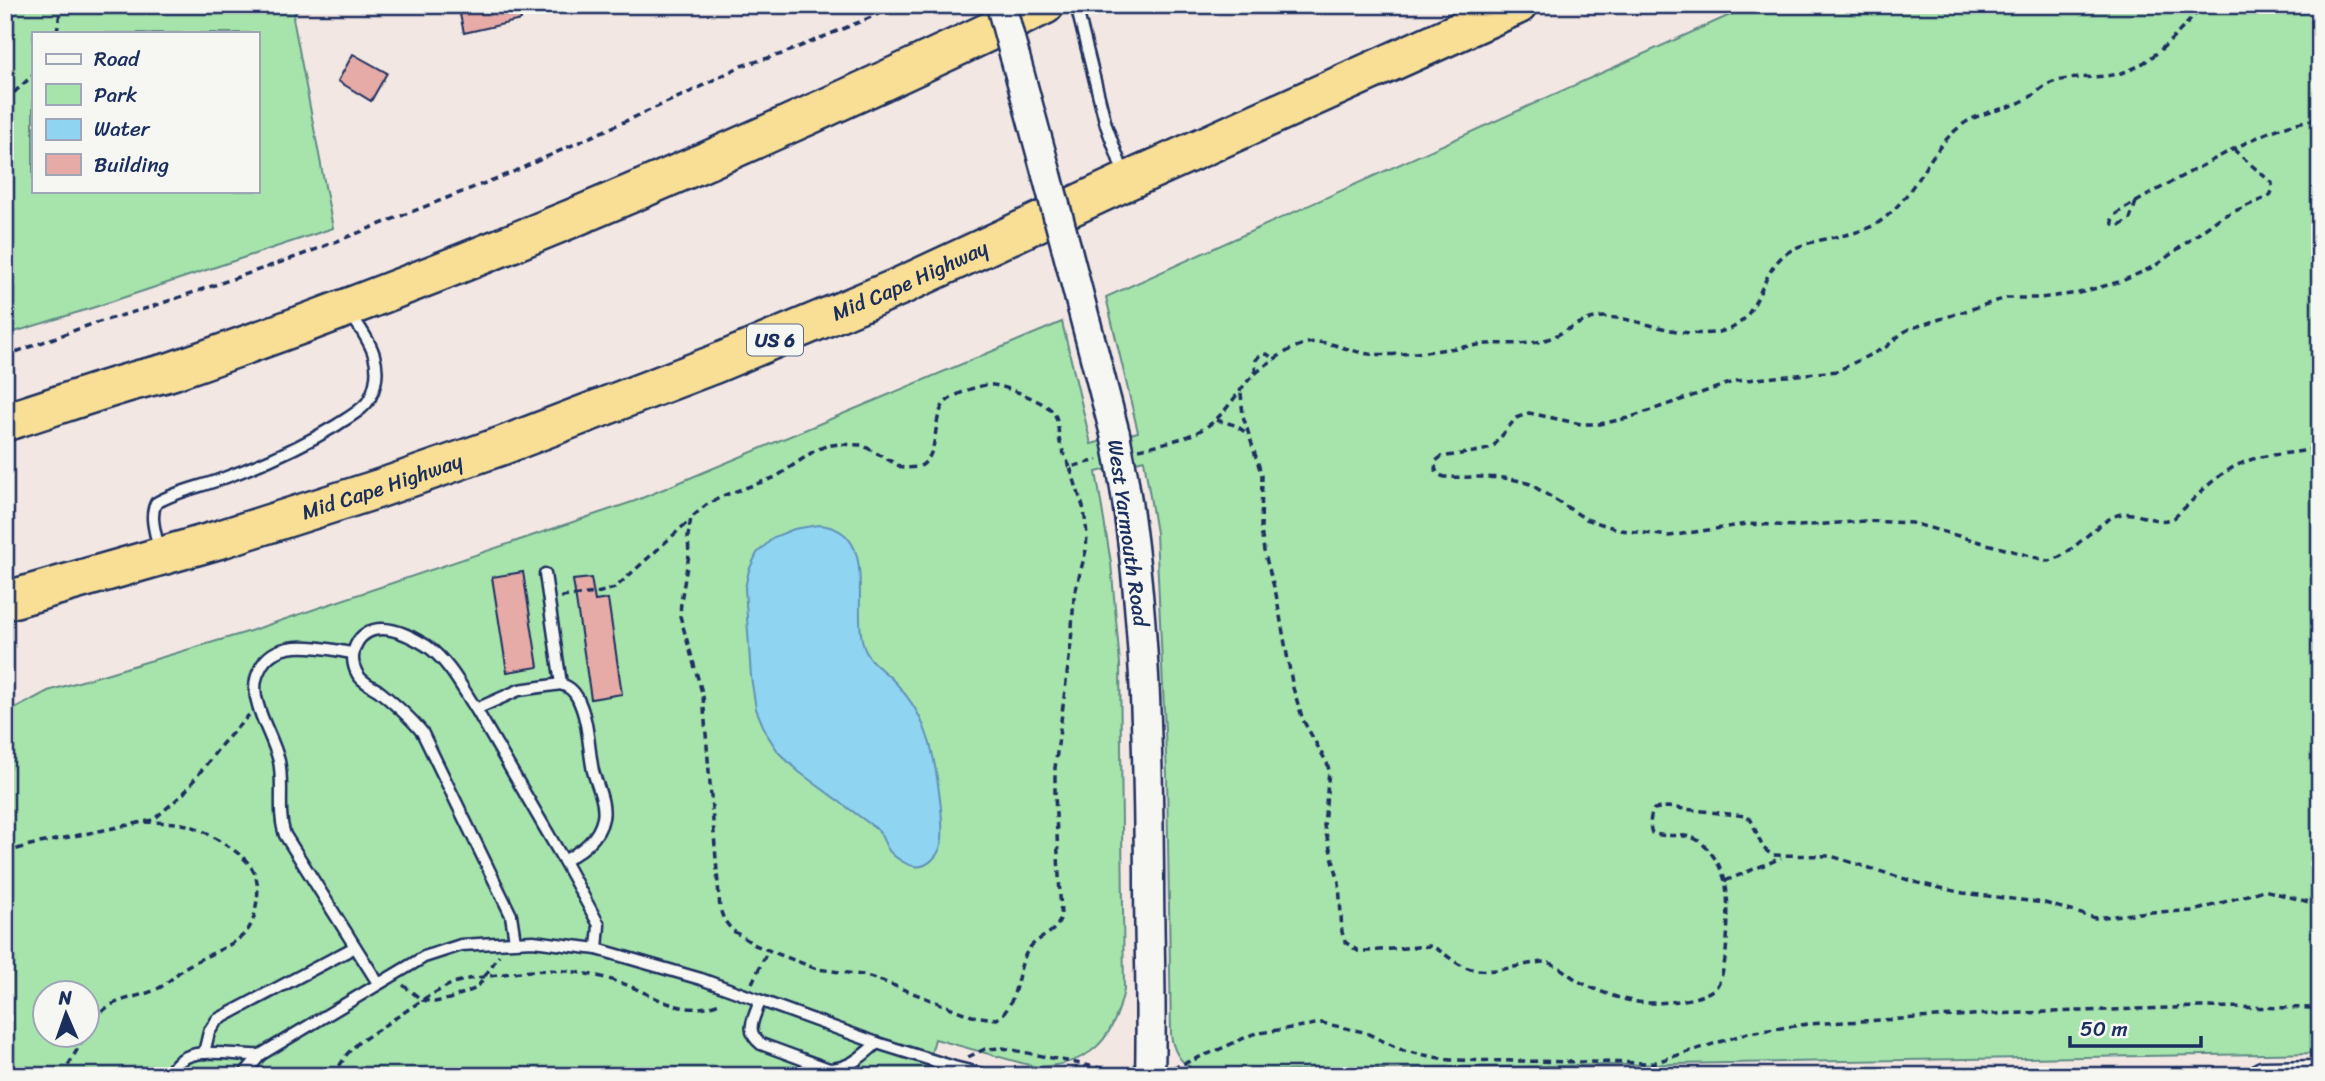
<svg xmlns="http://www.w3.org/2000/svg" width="2325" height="1081" font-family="Sriracha,sans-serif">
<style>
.green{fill:#a6e4ac;stroke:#608a85;stroke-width:2;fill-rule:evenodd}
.water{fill:#8fd4f1;stroke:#6192b6;stroke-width:2}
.building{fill:#e6aba7;stroke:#1b2f5e;stroke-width:2}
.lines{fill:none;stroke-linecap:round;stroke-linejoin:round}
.service-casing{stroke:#1b2f5e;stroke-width:15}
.secondary-casing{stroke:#1b2f5e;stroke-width:33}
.motorway-casing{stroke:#1b2f5e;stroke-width:42}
.path{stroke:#1b2f5e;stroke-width:3.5;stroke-dasharray:7 5;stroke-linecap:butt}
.service{stroke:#f6f6f2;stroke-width:10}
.secondary{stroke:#f6f6f2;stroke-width:28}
.motorway{stroke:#f9df96;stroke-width:37}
.secondary-bridge-casing{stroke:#1b2f5e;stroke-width:33;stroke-linecap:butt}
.secondary-bridge{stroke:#f6f6f2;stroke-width:28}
.labels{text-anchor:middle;stroke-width:5;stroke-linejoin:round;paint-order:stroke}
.shield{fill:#f6f6f2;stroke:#5d6b8a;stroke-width:2}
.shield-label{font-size:19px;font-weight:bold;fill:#1b2f5e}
.street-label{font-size:21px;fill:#1b2f5e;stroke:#f6f6f2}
</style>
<rect width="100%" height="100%" fill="#f3e7e3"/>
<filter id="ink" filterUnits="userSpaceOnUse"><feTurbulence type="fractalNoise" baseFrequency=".0143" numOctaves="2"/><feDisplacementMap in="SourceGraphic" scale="14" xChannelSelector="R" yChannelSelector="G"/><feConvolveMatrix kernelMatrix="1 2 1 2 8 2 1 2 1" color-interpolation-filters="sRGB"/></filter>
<g filter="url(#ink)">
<g class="green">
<path d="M 5,5 L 299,5 L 293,18 L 333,228 L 95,307 L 5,335 ZM 33,33 L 257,33 L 257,191 L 33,191 Z"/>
<path d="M 1752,5 L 2320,5 L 2320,1053 L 1204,1072 C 1184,1068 1174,1056 1171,1035 L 1167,775 L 1156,533 L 1144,460 L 1096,472 L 1111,563 L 1120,664 L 1124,990 C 1113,1041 1091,1065 1036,1067 L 935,1039 L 925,1076 L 5,1076 L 5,714 L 48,691 L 244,633 L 635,501 L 1062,322 L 1091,444 L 1138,432 L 1106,297 ZM 46,993 L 88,993 L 88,1036 L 46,1036 Z"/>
</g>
<path class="water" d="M 818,525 C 882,529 849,610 865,650 C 870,662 880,668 890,677 C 906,693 920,713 927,735 C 935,755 946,826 941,845 C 938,857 926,869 914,866 C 906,865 892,856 888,849 C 884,843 883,837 878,830 L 799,772 L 779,753 L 766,733 L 756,709 L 751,677 L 745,588 L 749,570 L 757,553 L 774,537 L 794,529 Z"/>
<g class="building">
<polygon points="480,5 518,5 521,20 464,33 459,10"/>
<polygon points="353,54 387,73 371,101 338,81"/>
<polygon points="523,572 538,667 507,672 492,577"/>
<polygon points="591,578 595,601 608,599 622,694 591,699 573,580"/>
</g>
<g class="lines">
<defs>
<g id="service">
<polyline points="1076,5 1106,125 1124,174"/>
<path d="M 159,550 C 156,534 149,517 156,503 C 175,492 195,488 216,481 C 258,466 299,448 337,425 C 347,418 365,409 370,398 C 386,365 370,341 351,315"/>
<path d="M 545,574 L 561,684 C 569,687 573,690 577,697 C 589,720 588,747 593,771 C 597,786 606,803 603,818 C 599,839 581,851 564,861 L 599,925 L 597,949"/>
<path d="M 353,653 C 325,649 275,635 260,669 C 254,680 254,693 258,705 C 263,724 274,741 279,761 C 284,785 277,812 285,835 L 378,983"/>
<polyline points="561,684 519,690 476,709 564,861"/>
<path d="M 476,709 C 461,686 449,662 427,646 C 414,638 398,629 382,629 C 357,629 346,655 358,675 C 363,683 372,686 379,691 C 395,704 409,716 422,732 L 511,915 L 515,941"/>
<path d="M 760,1001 C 754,1019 744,1031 761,1044 L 829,1069 C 851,1068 862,1056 877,1043"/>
<polyline points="204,1053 209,1032 217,1020 355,947"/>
<polyline points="260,1055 424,957 461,945 533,941 597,949 701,979 877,1043 954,1067 990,1076"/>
<path d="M 169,1076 C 182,1040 231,1057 260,1055 L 243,1076"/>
</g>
<g id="secondary">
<polyline points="1015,57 1047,175"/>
<polyline points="1067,250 1115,434"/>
<path d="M 1123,476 C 1145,608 1148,740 1149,874 C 1149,941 1152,1009 1150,1076"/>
<polyline points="2263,1076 2320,1075"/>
</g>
<g id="motorway">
<path d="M 5,422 C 48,409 91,393 134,381 C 147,377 160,375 172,371 C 471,268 761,142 1045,5"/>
<path id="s1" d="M 5,601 L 221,539 L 378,489 L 504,445 L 715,364 L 901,286 L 1127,181 L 1518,5"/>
</g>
</defs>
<use href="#service" class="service-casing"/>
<use href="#secondary" class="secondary-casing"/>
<use href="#motorway" class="motorway-casing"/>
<g class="path">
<polyline points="57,33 61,5"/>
<polyline points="5,101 33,75"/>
<path d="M 2233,149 L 2272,183 L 2272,191 L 2270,196 L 2221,217 L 2155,266 L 2122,281 L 2079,293 L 2040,298 L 2006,298 L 1909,329 L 1901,334 L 1886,347 L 1837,371 L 1736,381 L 1628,418 L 1600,424 L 1581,424 L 1529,413 L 1516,418 L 1492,448 L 1480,451 L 1441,457 L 1436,461 C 1434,469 1436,475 1445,477 C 1475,478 1502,474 1530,484 L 1586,519 L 1620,530 L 1669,536 L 1747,524 L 1799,526 L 1865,521 L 1912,523 L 2048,561 C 2069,558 2092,526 2115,516 C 2134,507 2155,527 2174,518 C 2201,493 2222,465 2261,457 C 2280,453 2301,453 2320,447"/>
<path d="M 2136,202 L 2130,219 L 2119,226 L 2113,224 L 2112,220 L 2114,215 C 2145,196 2177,179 2209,162 C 2245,143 2279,123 2320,119"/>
<polyline points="5,356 92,324 151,307 299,256 513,172 690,92 741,66 782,54 881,13 912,5"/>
<polyline points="1255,373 1256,360 1260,355 1267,354 1275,360"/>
<path d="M 1241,393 L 1243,416 L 1262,476 L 1261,530 L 1264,551 L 1276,594 L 1293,688 L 1303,720 L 1327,763 L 1329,770 L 1324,826 L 1339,882 L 1342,932 L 1345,942 L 1358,951 L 1368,951 L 1429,946 C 1444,950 1453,964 1468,968 C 1494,976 1520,963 1546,962 C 1560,965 1570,977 1582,983 C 1604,994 1631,1004 1655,1003 C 1673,1002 1703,1000 1716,987 C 1729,973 1730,900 1725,881 C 1721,866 1711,850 1699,841 C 1684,831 1667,839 1652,833 C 1649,826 1650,815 1654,809 L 1667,807 L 1746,816 L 1751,820 L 1763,848 L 1772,855 L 1831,856 L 1918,883 L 1963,893 L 2045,903 L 2095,918 L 2150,912 L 2194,911 L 2264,890 L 2320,905"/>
<polyline points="1216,420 1235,425 1248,434"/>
<path d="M 1139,449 C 1164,443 1195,438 1214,421 C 1227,410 1236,395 1246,383 C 1257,369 1291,346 1308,343 C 1328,339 1350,352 1369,354 C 1406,357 1450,348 1487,344 C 1504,343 1521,345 1537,342 C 1561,338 1581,316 1606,317 C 1645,319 1684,341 1723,331 C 1759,323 1758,277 1783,256 C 1809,234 1855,241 1882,220 C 1916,195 1928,150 1962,125 C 1980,111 2005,111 2025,100 C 2037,94 2043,84 2057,81 C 2081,75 2106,80 2130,70 C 2160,57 2182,27 2205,5"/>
<path d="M 1070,467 C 1066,459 1062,450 1060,442 C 1057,431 1060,419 1052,411 C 1045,402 1006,386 993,385 C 982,383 951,395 944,404 C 931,422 941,455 919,467 L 903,468 L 862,445 L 839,444 L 826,446 L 814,451 L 776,477 L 725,495 L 706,505 L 691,518 L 688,536 L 689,555 L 681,601 L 680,616 L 703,696 L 720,909 L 724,920 L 732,930 L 755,945 L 817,969 L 863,975 L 882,981 L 972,1016 L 997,1019 C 1019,1005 1015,971 1028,950 C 1037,936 1058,934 1061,916 L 1055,794 L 1055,768 L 1071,643 L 1074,597 L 1086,550 L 1087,534 L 1084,510 L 1070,467 L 1098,460"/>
<polyline points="561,597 597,593 615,588 690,520"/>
<polyline points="5,853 30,845 153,820 184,793 222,744 249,715"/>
<polyline points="1725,881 1781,858"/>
<polyline points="752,983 768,950"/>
<polyline points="403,985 422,1000 435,1002 449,999 477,988 499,955"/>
<path d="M 88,1031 C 105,998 123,1002 153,991 C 165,986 173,977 183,969 C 201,956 233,948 247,931 C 253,923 255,915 256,906 C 263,872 248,858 221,842 C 212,836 203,830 193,827 C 178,821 161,823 145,822"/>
<polyline points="968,1057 985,1049 1003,1048 1120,1072 1130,1072"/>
<polyline points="1172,1068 1218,1050 1253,1034 1322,1023 1364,1032 1404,1051 1450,1060 1653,1063 1748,1033 1808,1024 1991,1014 2199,1007 2320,1008"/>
<polyline points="5,1074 8,1076"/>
<polyline points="62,1076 85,1036"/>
<path d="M 333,1076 L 347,1054 L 358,1043 L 427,997 L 453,983 L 468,979 C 499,975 534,968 566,971 C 588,973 614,979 634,988 C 666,1002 686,1017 722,1002"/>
</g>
<use href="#service" class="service"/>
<use href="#secondary" class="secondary"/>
<use href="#motorway" class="motorway"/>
<defs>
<g id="secondary-bridge">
<polyline points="1001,5 1015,57"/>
<polyline points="1047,175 1067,250"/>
<polyline points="1115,434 1123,476"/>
</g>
</defs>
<use href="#secondary-bridge" class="secondary-bridge-casing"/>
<use href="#secondary-bridge" class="secondary-bridge"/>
</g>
</g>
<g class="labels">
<rect class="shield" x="747" y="324.5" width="56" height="31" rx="5"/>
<g class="shield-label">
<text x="775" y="347">US 6</text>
</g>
<g class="street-label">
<text dy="7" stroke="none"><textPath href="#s1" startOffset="961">Mid Cape Highway</textPath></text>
<text dy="7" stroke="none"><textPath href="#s1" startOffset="394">Mid Cape Highway</textPath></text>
<text transform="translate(1128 533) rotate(82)" y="7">West Yarmouth Road</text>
</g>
</g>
<rect width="2325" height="1081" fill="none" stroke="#f6f6f2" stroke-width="28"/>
<rect x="14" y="14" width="2297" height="1053" fill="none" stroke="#1b2f5e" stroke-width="2.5" filter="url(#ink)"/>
<rect x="32" y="32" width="228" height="161" fill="#f6f6f2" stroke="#9ea6b7" stroke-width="2"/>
<rect x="46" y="54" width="35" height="10" fill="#f6f6f2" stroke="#9ea6b7" stroke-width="2"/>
<text x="94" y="66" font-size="21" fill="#1b2f5e">Road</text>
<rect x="46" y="84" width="35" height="21" fill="#a6e4ac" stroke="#9ea6b7" stroke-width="2"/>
<text x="94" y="102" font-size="21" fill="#1b2f5e">Park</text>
<rect x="46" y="119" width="35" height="21" fill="#8fd4f1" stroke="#9ea6b7" stroke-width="2"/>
<text x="94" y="136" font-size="21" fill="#1b2f5e">Water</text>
<rect x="46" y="154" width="35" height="21" fill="#e6aba7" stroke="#9ea6b7" stroke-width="2"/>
<text x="94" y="172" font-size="21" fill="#1b2f5e">Building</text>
<g transform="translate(66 1014) rotate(358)"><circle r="33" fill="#f6f6f2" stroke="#9ea6b7" stroke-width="2"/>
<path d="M0-5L12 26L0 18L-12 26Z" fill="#1b2f5e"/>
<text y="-10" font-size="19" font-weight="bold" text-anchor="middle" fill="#1b2f5e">N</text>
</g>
<path d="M2070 1036v10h131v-10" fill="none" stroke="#1b2f5e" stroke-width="3.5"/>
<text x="2080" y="1036" font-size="21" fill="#1b2f5e" stroke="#f6f6f2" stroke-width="5" paint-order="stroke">50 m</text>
</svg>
